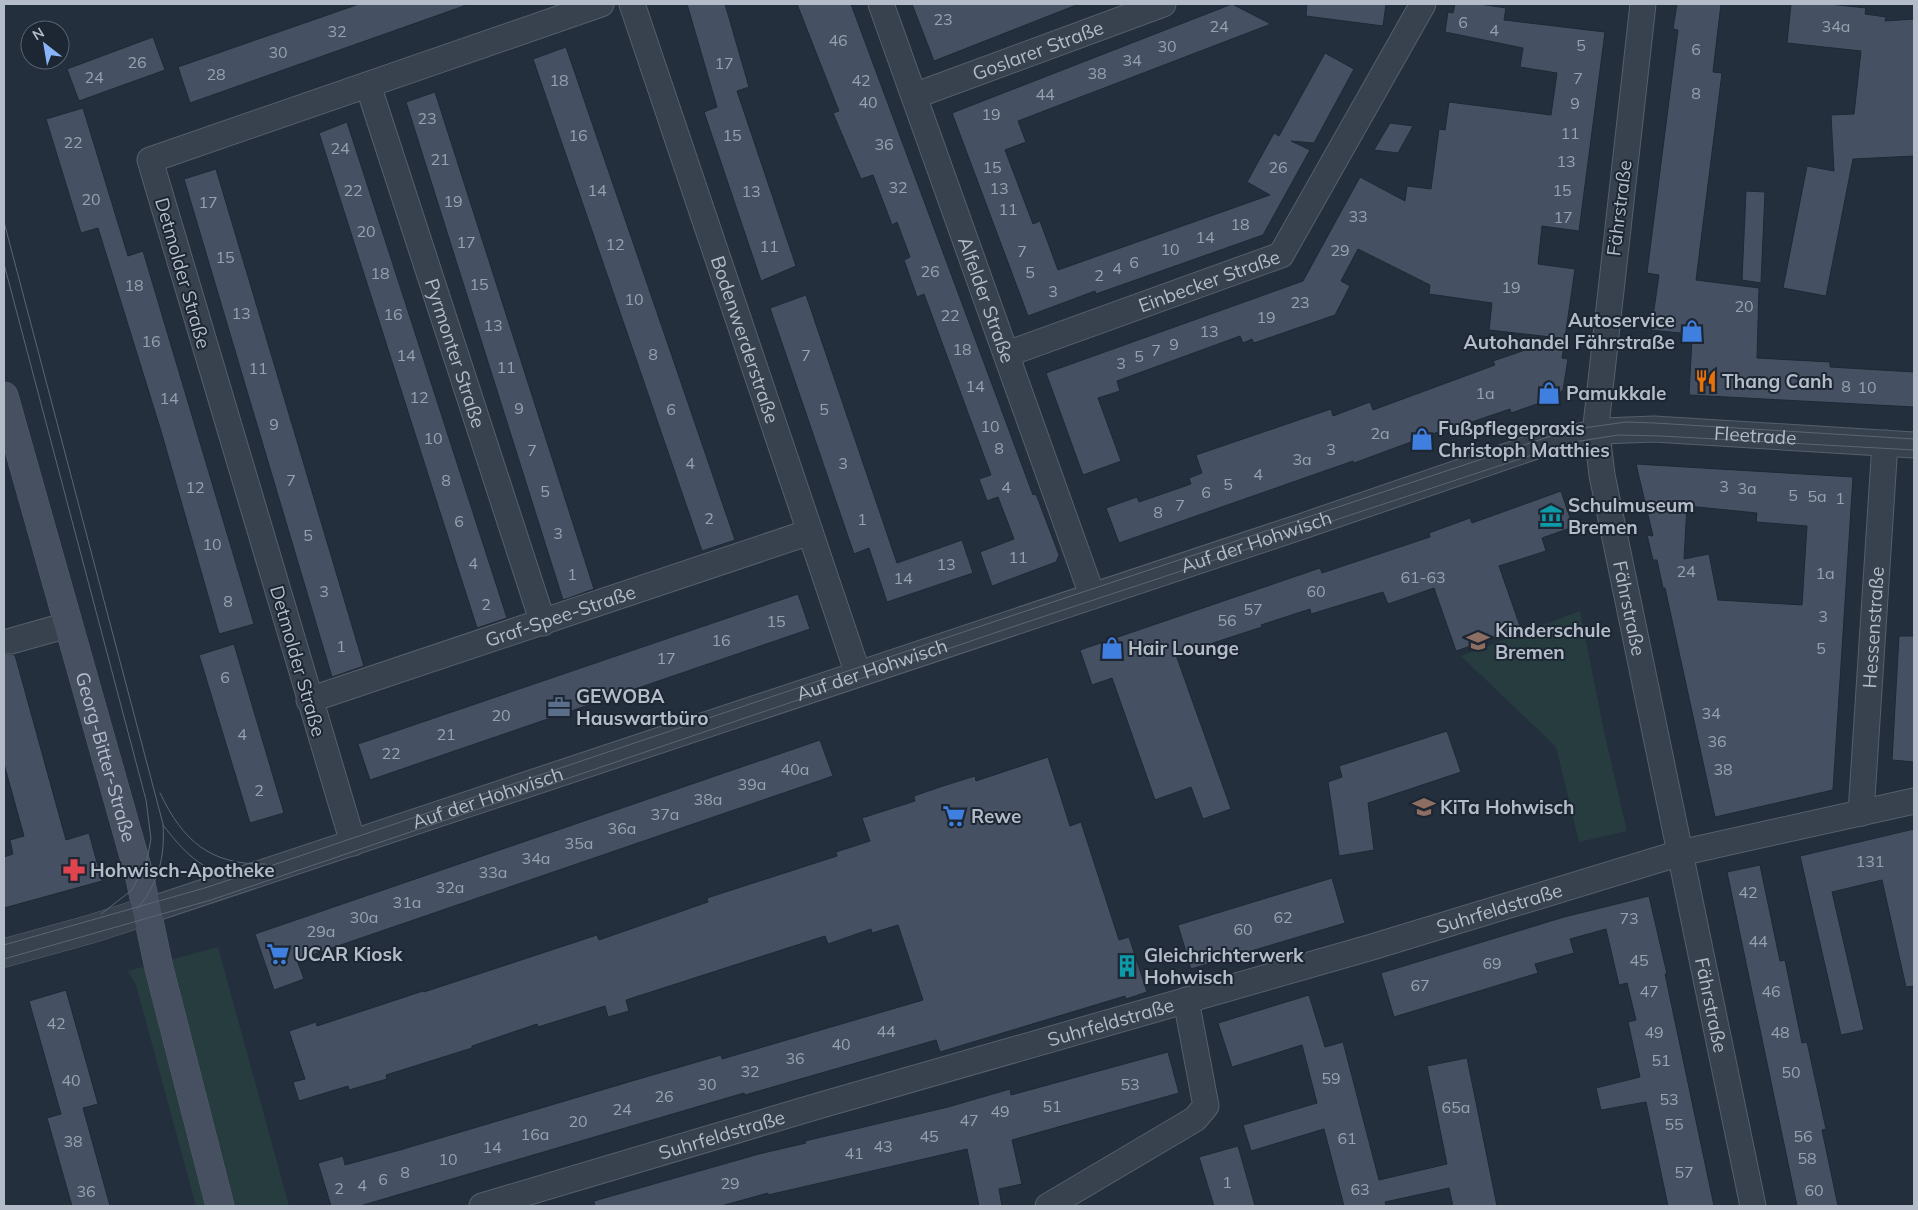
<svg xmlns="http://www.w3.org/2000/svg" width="1918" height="1210" font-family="Mulish,sans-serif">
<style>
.green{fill:#263c3f}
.building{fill:#455162;stroke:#1f2835;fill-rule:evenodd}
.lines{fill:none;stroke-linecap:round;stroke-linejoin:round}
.minor-casing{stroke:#565f6c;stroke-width:27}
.tertiary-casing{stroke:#565f6c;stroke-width:29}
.secondary-casing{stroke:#565f6c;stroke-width:29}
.minor{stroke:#38414e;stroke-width:25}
.tertiary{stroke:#38414e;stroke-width:28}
.secondary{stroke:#465061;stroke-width:28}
.tram{stroke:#5a6575;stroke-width:1}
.labels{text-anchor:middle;stroke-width:4;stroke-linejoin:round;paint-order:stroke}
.number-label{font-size:16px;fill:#98a1af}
.street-label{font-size:19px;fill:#b4bcc9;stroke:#1d2633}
.poi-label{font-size:19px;font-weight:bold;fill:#b4bcc9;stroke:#1d2633;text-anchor:start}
</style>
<rect width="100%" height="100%" fill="#242f3e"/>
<g class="green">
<polygon points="1580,611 1605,736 1627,831 1579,842 1556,747 1461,656"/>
<polygon points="218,947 289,1206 196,1206 136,985 128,971"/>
</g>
<g class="building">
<polygon points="359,4 464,4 464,6 190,103 178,67"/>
<polygon points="687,4 725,4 749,87 737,91 796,266 761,281 704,112 717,107"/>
<polygon points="797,4 851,4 1033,495 1036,494 1059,555 1056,562 992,586 980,552 1014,539 998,497 987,501 979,479 991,475 924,294 917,297 904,260 910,257 897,222 892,225 873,175 861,179 833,113 839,111"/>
<polygon points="912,4 1079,4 934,61"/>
<polygon points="1232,4 1271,24 1018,121 1026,142 1005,150 1033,224 1040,221 1058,270 1270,195 1247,182 1274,133 1279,136 1325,53 1354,69 1314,143 1291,141 1310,150 1263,235 1096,294 1095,291 1028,316 952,113"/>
<polygon points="1307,4 1386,4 1383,26 1306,16"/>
<polygon points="1455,4 1479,4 1506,8 1504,20 1605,32 1579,231 1542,226 1538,264 1575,269 1562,358 1568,359 1563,390 1554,398 1511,413 1510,409 1457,427 1457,425 1354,463 1353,461 1119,543 1106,508 1137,497 1139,502 1191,484 1189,478 1202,473 1196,455 1331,409 1333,416 1370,402 1373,410 1495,365 1493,361 1560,338 1489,330 1492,303 1429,294 1430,285 1358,249 1341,281 1350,286 1335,315 1254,343 1252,339 1243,343 1240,336 1117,381 1120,391 1098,398 1121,461 1083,475 1046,373 1303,281 1360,177 1405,201 1407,186 1431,189 1439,129 1445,130 1449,102 1551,115 1557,73 1520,67 1523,48 1445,32 1448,12 1453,13"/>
<polygon points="1677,4 1721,4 1713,72 1722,73 1696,280 1759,288 1757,358 1830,362 1830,367 1914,372 1914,407 1689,395 1692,339 1680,338 1680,333 1651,330 1659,275 1647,273 1678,30 1673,29"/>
<polygon points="1791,4 1829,4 1866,8 1865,14 1886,17 1885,21 1914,19 1914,156 1853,159 1826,296 1783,288 1807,166 1834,171 1831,115 1854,114 1861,51 1787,43"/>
<polygon points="153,37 165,70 79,101 67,69"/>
<polygon points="566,47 735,540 702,551 533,59"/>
<polygon points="435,92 594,589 563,600 406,102"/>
<polygon points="83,108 128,256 143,251 254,624 219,634 161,431 98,228 81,233 46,119"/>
<polygon points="347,122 507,618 477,628 319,133"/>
<polygon points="1390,123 1413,126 1398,153 1374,150"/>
<polygon points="216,169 364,666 332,677 184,179"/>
<polygon points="1746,191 1765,192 1761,283 1742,280"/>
<polygon points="806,295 897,563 962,540 973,573 887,602 869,548 854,554 770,308"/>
<path d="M 1636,464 L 1853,477 L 1833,790 L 1715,817 L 1665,588 L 1663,588 L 1657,560 L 1653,560 L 1647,535 L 1653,536 ZM 1687,506 L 1757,513 L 1756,522 L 1807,526 L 1802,605 L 1718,600 L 1709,554 L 1684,559 Z"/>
<polygon points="1561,491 1573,527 1542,538 1546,551 1499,566 1521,629 1456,651 1434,588 1388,604 1383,592 1311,614 1310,609 1261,625 1262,627 1176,655 1231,809 1203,819 1191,787 1155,800 1112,678 1092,685 1080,650 1320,568 1322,573 1430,537 1429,533 1470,518 1472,523"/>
<polygon points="798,594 810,629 370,780 358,744"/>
<polygon points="1899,636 1914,636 1914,762 1892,760"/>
<polygon points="234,644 284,813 250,823 199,655"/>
<polygon points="4,653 15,655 66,840 89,833 102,881 4,908 4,857 13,854 10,840 24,836 4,764"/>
<polygon points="1447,731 1461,772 1368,803 1374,850 1339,856 1328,782 1342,777 1339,766"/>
<polygon points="820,740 833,776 297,960 304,979 274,990 255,934"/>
<polygon points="1048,757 1070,826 1081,822 1119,940 1129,937 1147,992 1126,999 1125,996 940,1052 936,1040 745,1095 744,1093 360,1206 331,1206 318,1163 343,1156 345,1165 400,1150 632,1081 721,1055 722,1059 923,1000 898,925 872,933 871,929 828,944 825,936 626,1000 629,1011 608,1017 605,1006 538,1027 537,1024 472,1046 472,1048 386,1075 387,1079 349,1090 348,1086 299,1101 293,1082 305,1079 289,1031 316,1022 317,1026 423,991 424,992 597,935 599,940 708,902 707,898 837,856 836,852 870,841 862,818 915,801 914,796 943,786 975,776 976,781"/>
<polygon points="1914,829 1914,986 1906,987 1882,880 1832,892 1864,1030 1841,1035 1800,856"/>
<polygon points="1760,865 1780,961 1785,960 1802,1043 1807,1042 1826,1129 1822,1130 1838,1206 1797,1206 1727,872"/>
<polygon points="1332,878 1345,923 1191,969 1178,925"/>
<polygon points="1649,896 1667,974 1665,974 1714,1206 1668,1206 1646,1102 1601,1110 1596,1088 1640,1077 1628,1022 1636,1020 1627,983 1619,985 1606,929 1570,939 1574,953 1535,964 1538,973 1394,1017 1381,973 1564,917"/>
<polygon points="66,990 98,1104 83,1108 110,1206 72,1206 47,1118 61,1114 29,1001"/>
<polygon points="1309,995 1325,1047 1343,1042 1379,1180 1447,1164 1427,1066 1467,1058 1497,1206 1453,1206 1449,1188 1385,1202 1386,1206 1344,1206 1324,1129 1251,1151 1243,1125 1317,1103 1302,1045 1232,1067 1218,1023"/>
<polygon points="1168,1052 1179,1093 1012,1140 1022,1184 999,1189 1002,1206 979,1206 967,1149 768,1195 768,1193 721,1206 595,1206 594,1201 759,1154 806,1143 805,1141 948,1107 1010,1089 1011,1095"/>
<polygon points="1238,1146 1255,1206 1214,1206 1199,1157"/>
</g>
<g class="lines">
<defs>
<g id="minor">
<path id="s1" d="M 632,4 L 858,674"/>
<path id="s2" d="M 881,4 L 1092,595"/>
<path id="s3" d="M 1643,4 L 1596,425 L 1602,475 L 1753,1206"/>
<path id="s4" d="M 368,85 L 543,623"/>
<path id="s5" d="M 914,96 L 1163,4"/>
<path id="s6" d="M 1007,354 L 1281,255 L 1423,4"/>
<polyline points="11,641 68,625"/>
<path id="s7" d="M 309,700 L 810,532"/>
<path id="s8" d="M 1861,813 L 1885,443"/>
<polyline points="353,843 150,160 601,4"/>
<path id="s9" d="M 147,911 L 1300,527 L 1539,445 L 1603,431 L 1654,429 L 1914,445"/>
<path id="s10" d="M 482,1206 L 818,1106 L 1372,947 L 1680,853 L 1914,801"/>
<polyline points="1048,1206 1195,1119 1206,1106 1186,1000"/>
</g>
<polyline id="tertiary" points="4,953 91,929 147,911"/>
<g id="secondary">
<path id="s11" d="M 4,396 L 139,874 L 159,968 L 220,1206"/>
</g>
</defs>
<use href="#minor" class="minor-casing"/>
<use href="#tertiary" class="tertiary-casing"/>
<use href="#secondary" class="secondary-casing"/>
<use href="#minor" class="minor"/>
<use href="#tertiary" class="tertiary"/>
<use href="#secondary" class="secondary"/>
<g class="tram">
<path d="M 4,222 L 163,824 C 165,857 159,883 137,909"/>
<polyline points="4,264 146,800 151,839 147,859 132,890 101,914"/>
<path d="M 160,793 C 183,841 210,865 265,864"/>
<path d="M 163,825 C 183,851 202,872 236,877"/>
<polyline points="4,945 208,887 996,621 1569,430 1626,422 1655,423 1914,439"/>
<polyline points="4,959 211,900 1015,626 1568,443 1618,435 1661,436 1914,450"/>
</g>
</g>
<defs>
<symbol id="shop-bare" viewBox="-9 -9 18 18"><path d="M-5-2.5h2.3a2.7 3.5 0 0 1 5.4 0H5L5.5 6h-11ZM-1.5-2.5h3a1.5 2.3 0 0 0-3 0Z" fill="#3f7fe0" stroke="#1d2633" stroke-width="2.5" paint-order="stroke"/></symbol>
<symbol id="restaurant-bare" viewBox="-9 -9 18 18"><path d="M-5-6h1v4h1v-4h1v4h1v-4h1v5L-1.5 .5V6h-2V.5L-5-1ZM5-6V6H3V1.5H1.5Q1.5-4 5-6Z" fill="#e8710a" stroke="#1d2633" stroke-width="2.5" paint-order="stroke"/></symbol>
<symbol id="museum-bare" viewBox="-9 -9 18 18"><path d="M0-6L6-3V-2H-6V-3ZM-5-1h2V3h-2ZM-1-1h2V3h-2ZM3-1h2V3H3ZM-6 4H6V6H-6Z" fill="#0f9aa8" stroke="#1d2633" stroke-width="2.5" paint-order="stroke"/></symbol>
<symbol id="school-bare" viewBox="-9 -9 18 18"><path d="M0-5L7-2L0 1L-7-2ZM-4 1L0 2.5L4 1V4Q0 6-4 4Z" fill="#8d6e63" stroke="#1d2633" stroke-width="2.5" paint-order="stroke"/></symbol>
<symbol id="office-bare" viewBox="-9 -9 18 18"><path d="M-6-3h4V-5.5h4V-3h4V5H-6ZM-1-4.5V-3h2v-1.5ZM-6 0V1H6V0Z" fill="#5c6f8a" stroke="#1d2633" stroke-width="2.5" paint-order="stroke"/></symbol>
<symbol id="supermarket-bare" viewBox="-9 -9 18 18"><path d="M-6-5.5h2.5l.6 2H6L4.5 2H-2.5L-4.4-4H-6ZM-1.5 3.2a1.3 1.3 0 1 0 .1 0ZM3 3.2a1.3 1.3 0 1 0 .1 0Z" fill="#3f7fe0" stroke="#1d2633" stroke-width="2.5" paint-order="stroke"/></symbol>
<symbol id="pharmacy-bare" viewBox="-9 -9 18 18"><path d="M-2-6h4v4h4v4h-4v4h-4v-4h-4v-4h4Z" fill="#e0444e" stroke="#1d2633" stroke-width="2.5" paint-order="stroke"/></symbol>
<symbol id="building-bare" viewBox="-9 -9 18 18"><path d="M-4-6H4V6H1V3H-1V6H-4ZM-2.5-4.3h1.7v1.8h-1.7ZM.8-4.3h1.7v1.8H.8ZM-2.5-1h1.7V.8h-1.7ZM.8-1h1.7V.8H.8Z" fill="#0f9aa8" stroke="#1d2633" stroke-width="2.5" paint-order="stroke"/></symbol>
</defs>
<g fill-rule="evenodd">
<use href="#shop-bare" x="1676" y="315" width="32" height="32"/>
<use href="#restaurant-bare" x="1690" y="365" width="32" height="32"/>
<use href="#shop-bare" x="1533" y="377" width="32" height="32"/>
<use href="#shop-bare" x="1406" y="423" width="32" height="32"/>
<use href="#museum-bare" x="1535" y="500" width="32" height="32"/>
<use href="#school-bare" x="1462" y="625" width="32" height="32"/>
<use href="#shop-bare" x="1096" y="632" width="32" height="32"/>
<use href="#office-bare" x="543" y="691" width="32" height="32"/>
<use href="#school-bare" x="1408" y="791" width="32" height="32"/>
<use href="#supermarket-bare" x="938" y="800" width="32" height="32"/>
<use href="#pharmacy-bare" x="58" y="854" width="32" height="32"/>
<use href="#supermarket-bare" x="262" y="938" width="32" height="32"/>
<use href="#building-bare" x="1111" y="950" width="32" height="32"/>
</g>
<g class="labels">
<g class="number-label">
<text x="943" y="25">23</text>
<text x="1463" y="28">6</text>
<text x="1219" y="32">24</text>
<text x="1836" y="32">34a</text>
<text x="1494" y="36">4</text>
<text x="337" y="37">32</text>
<text x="838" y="46">46</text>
<text x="1581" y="51">5</text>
<text x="1167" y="52">30</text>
<text x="1696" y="55">6</text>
<text x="278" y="58">30</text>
<text x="1132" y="66">34</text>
<text x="137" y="68">26</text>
<text x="724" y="69">17</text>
<text x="1097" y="79">38</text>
<text x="216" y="80">28</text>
<text x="94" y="83">24</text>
<text x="1578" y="84">7</text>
<text x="559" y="86">18</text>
<text x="861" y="86">42</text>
<text x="1696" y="99">8</text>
<text x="1045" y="100">44</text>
<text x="868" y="108">40</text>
<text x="1575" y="109">9</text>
<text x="991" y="120">19</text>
<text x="427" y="124">23</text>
<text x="1570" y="139">11</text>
<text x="578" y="141">16</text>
<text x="732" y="141">15</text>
<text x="73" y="148">22</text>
<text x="884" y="150">36</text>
<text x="340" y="154">24</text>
<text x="440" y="165">21</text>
<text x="1566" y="167">13</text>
<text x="992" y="173">15</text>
<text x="1278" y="173">26</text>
<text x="898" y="193">32</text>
<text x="999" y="194">13</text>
<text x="353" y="196">22</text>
<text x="597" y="196">14</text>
<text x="1562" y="196">15</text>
<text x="751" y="197">13</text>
<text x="91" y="205">20</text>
<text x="453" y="207">19</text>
<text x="208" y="208">17</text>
<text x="1008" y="215">11</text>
<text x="1358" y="222">33</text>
<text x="1563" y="223">17</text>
<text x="1240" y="230">18</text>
<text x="366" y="237">20</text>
<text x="1205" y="243">14</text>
<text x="466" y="248">17</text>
<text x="615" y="250">12</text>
<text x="769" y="252">11</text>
<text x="1170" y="255">10</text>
<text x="1340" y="256">29</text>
<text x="1022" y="257">7</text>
<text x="225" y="263">15</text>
<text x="1134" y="268">6</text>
<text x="1117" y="274">4</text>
<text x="930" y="277">26</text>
<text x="1030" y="278">5</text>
<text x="380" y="279">18</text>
<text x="1099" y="281">2</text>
<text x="479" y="290">15</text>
<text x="134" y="291">18</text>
<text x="1511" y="293">19</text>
<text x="1053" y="297">3</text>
<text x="634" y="305">10</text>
<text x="1300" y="308">23</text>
<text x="1744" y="312">20</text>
<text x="241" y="319">13</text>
<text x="393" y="320">16</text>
<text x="950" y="321">22</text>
<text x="1266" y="323">19</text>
<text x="493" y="331">13</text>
<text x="1209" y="337">13</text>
<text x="151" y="347">16</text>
<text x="1174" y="350">9</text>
<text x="962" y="355">18</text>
<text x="1156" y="356">7</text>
<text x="653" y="360">8</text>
<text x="406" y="361">14</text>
<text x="806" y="361">7</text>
<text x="1139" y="362">5</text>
<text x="1121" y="369">3</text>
<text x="506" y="373">11</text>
<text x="258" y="374">11</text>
<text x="975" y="392">14</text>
<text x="1846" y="392">8</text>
<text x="1867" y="393">10</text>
<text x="1485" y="399">1a</text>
<text x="419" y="403">12</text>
<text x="169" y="404">14</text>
<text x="519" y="414">9</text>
<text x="671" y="415">6</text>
<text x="824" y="415">5</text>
<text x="274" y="430">9</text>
<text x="990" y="432">10</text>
<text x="1380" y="439">2a</text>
<text x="433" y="444">10</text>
<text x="999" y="454">8</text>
<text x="1331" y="455">3</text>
<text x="532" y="456">7</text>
<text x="1302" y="465">3a</text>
<text x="690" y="469">4</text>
<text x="843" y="469">3</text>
<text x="1258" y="480">4</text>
<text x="291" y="486">7</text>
<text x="446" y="486">8</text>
<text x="1228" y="490">5</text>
<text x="1724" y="492">3</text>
<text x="195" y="493">12</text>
<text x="1006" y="493">4</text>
<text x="1747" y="494">3a</text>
<text x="545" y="497">5</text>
<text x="1206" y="498">6</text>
<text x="1793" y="501">5</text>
<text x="1817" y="502">5a</text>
<text x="1840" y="504">1</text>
<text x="1180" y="511">7</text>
<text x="1158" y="518">8</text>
<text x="709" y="524">2</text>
<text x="862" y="525">1</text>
<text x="459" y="527">6</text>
<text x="558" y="539">3</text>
<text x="308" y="541">5</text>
<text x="212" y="550">10</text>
<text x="1018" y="563">11</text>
<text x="473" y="569">4</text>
<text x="946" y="570">13</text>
<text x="1686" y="577">24</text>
<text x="1825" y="579">1a</text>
<text x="572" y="580">1</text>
<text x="1423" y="583">61-63</text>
<text x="903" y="584">14</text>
<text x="324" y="597">3</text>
<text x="1316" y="597">60</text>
<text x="228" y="607">8</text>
<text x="486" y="610">2</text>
<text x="1253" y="615">57</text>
<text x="1823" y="622">3</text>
<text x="1227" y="626">56</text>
<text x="776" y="627">15</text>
<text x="721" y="646">16</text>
<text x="341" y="652">1</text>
<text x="1821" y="654">5</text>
<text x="666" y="664">17</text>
<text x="225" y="683">6</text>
<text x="1711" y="719">34</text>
<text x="501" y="721">20</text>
<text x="242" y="740">4</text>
<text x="446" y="740">21</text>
<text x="1717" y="747">36</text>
<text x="391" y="759">22</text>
<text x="795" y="775">40a</text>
<text x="1723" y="775">38</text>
<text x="752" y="790">39a</text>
<text x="259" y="796">2</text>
<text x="708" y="805">38a</text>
<text x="665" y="820">37a</text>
<text x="622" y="834">36a</text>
<text x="579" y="849">35a</text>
<text x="536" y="864">34a</text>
<text x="1870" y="867">131</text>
<text x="493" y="878">33a</text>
<text x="450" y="893">32a</text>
<text x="1748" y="898">42</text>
<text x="407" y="908">31a</text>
<text x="364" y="923">30a</text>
<text x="1283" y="923">62</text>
<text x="1629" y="924">73</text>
<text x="1243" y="935">60</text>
<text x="321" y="937">29a</text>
<text x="1758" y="947">44</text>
<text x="1639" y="966">45</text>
<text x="1492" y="969">69</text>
<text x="1420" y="991">67</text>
<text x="1649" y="997">47</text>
<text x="1771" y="997">46</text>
<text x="56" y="1029">42</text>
<text x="886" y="1037">44</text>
<text x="1654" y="1038">49</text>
<text x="1780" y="1038">48</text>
<text x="841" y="1050">40</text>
<text x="795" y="1064">36</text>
<text x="1661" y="1066">51</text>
<text x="750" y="1077">32</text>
<text x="1791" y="1078">50</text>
<text x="1331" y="1084">59</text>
<text x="71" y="1086">40</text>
<text x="707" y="1090">30</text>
<text x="1130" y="1090">53</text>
<text x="664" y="1102">26</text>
<text x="1669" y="1105">53</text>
<text x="1052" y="1112">51</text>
<text x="1456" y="1113">65a</text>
<text x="622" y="1115">24</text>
<text x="1000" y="1117">49</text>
<text x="969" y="1126">47</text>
<text x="578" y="1127">20</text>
<text x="1674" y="1130">55</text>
<text x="535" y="1140">16a</text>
<text x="929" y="1142">45</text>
<text x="1803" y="1142">56</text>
<text x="1347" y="1144">61</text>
<text x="73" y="1147">38</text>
<text x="883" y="1152">43</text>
<text x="492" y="1153">14</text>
<text x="854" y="1159">41</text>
<text x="1807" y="1164">58</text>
<text x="448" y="1165">10</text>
<text x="405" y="1178">8</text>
<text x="1684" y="1178">57</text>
<text x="383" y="1185">6</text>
<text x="1227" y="1188">1</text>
<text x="730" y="1189">29</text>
<text x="362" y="1191">4</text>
<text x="339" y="1194">2</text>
<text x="1360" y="1195">63</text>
<text x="1814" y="1196">60</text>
<text x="86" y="1197">36</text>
</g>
<g class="street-label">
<text dy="7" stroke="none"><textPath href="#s5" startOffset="132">Goslarer Straße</textPath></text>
<text transform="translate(1619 208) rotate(-83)" y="7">Fährstraße</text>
<text transform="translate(183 273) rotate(74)" y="7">Detmolder Straße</text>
<text dy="7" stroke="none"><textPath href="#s6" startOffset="215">Einbecker Straße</textPath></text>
<text dy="7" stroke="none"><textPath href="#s2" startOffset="314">Alfelder Straße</textPath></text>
<text dy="7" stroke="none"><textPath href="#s1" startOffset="354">Bodenwerderstraße</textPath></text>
<text dy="7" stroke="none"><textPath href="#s4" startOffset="282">Pyrmonter Straße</textPath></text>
<text dy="7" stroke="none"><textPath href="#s9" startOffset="1686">Fleetrade</textPath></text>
<text dy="7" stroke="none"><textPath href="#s9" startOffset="1169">Auf der Hohwisch</textPath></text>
<text dy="7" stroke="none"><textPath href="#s3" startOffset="610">Fährstraße</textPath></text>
<text dy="7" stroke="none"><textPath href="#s7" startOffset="265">Graf-Spee-Straße</textPath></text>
<text dy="7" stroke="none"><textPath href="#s8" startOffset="186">Hessenstraße</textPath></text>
<text transform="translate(298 661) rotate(74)" y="7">Detmolder Straße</text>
<text dy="7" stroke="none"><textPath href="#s9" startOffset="764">Auf der Hohwisch</textPath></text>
<text dy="7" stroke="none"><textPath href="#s11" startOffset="375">Georg-Bitter-Straße</textPath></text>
<text dy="7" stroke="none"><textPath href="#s9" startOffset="359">Auf der Hohwisch</textPath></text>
<text dy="7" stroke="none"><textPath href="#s10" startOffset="1060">Suhrfeldstraße</textPath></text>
<text dy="7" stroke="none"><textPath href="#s3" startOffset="1015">Fährstraße</textPath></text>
<text dy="7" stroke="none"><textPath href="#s10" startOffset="655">Suhrfeldstraße</textPath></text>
<text dy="7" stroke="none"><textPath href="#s10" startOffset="250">Suhrfeldstraße</textPath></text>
</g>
<g class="poi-label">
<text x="1675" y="327" text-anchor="end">Autoservice<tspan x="1675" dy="22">Autohandel Fährstraße</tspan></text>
<text x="1722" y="388">Thang Canh</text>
<text x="1566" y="400">Pamukkale</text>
<text x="1438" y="435">Fußpflegepraxis<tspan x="1438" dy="22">Christoph Matthies</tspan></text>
<text x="1568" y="512">Schulmuseum<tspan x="1568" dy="22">Bremen</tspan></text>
<text x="1495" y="637">Kinderschule<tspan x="1495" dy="22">Bremen</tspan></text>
<text x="1128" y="655">Hair Lounge</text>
<text x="576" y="703">GEWOBA<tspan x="576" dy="22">Hauswartbüro</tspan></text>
<text x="1440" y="814">KiTa Hohwisch</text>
<text x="971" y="823">Rewe</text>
<text x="90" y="877">Hohwisch-Apotheke</text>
<text x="294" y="961">UCAR Kiosk</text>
<text x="1144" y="962">Gleichrichterwerk<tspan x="1144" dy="22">Hohwisch</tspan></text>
</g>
</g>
<rect width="1918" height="1210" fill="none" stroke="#b4bcc9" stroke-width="10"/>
<g transform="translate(45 45) rotate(329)"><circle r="24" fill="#1d2633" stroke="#59626f"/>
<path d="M0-4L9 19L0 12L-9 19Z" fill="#8ab4f8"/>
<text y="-8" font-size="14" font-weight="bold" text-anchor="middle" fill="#b4bcc9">N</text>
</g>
</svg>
